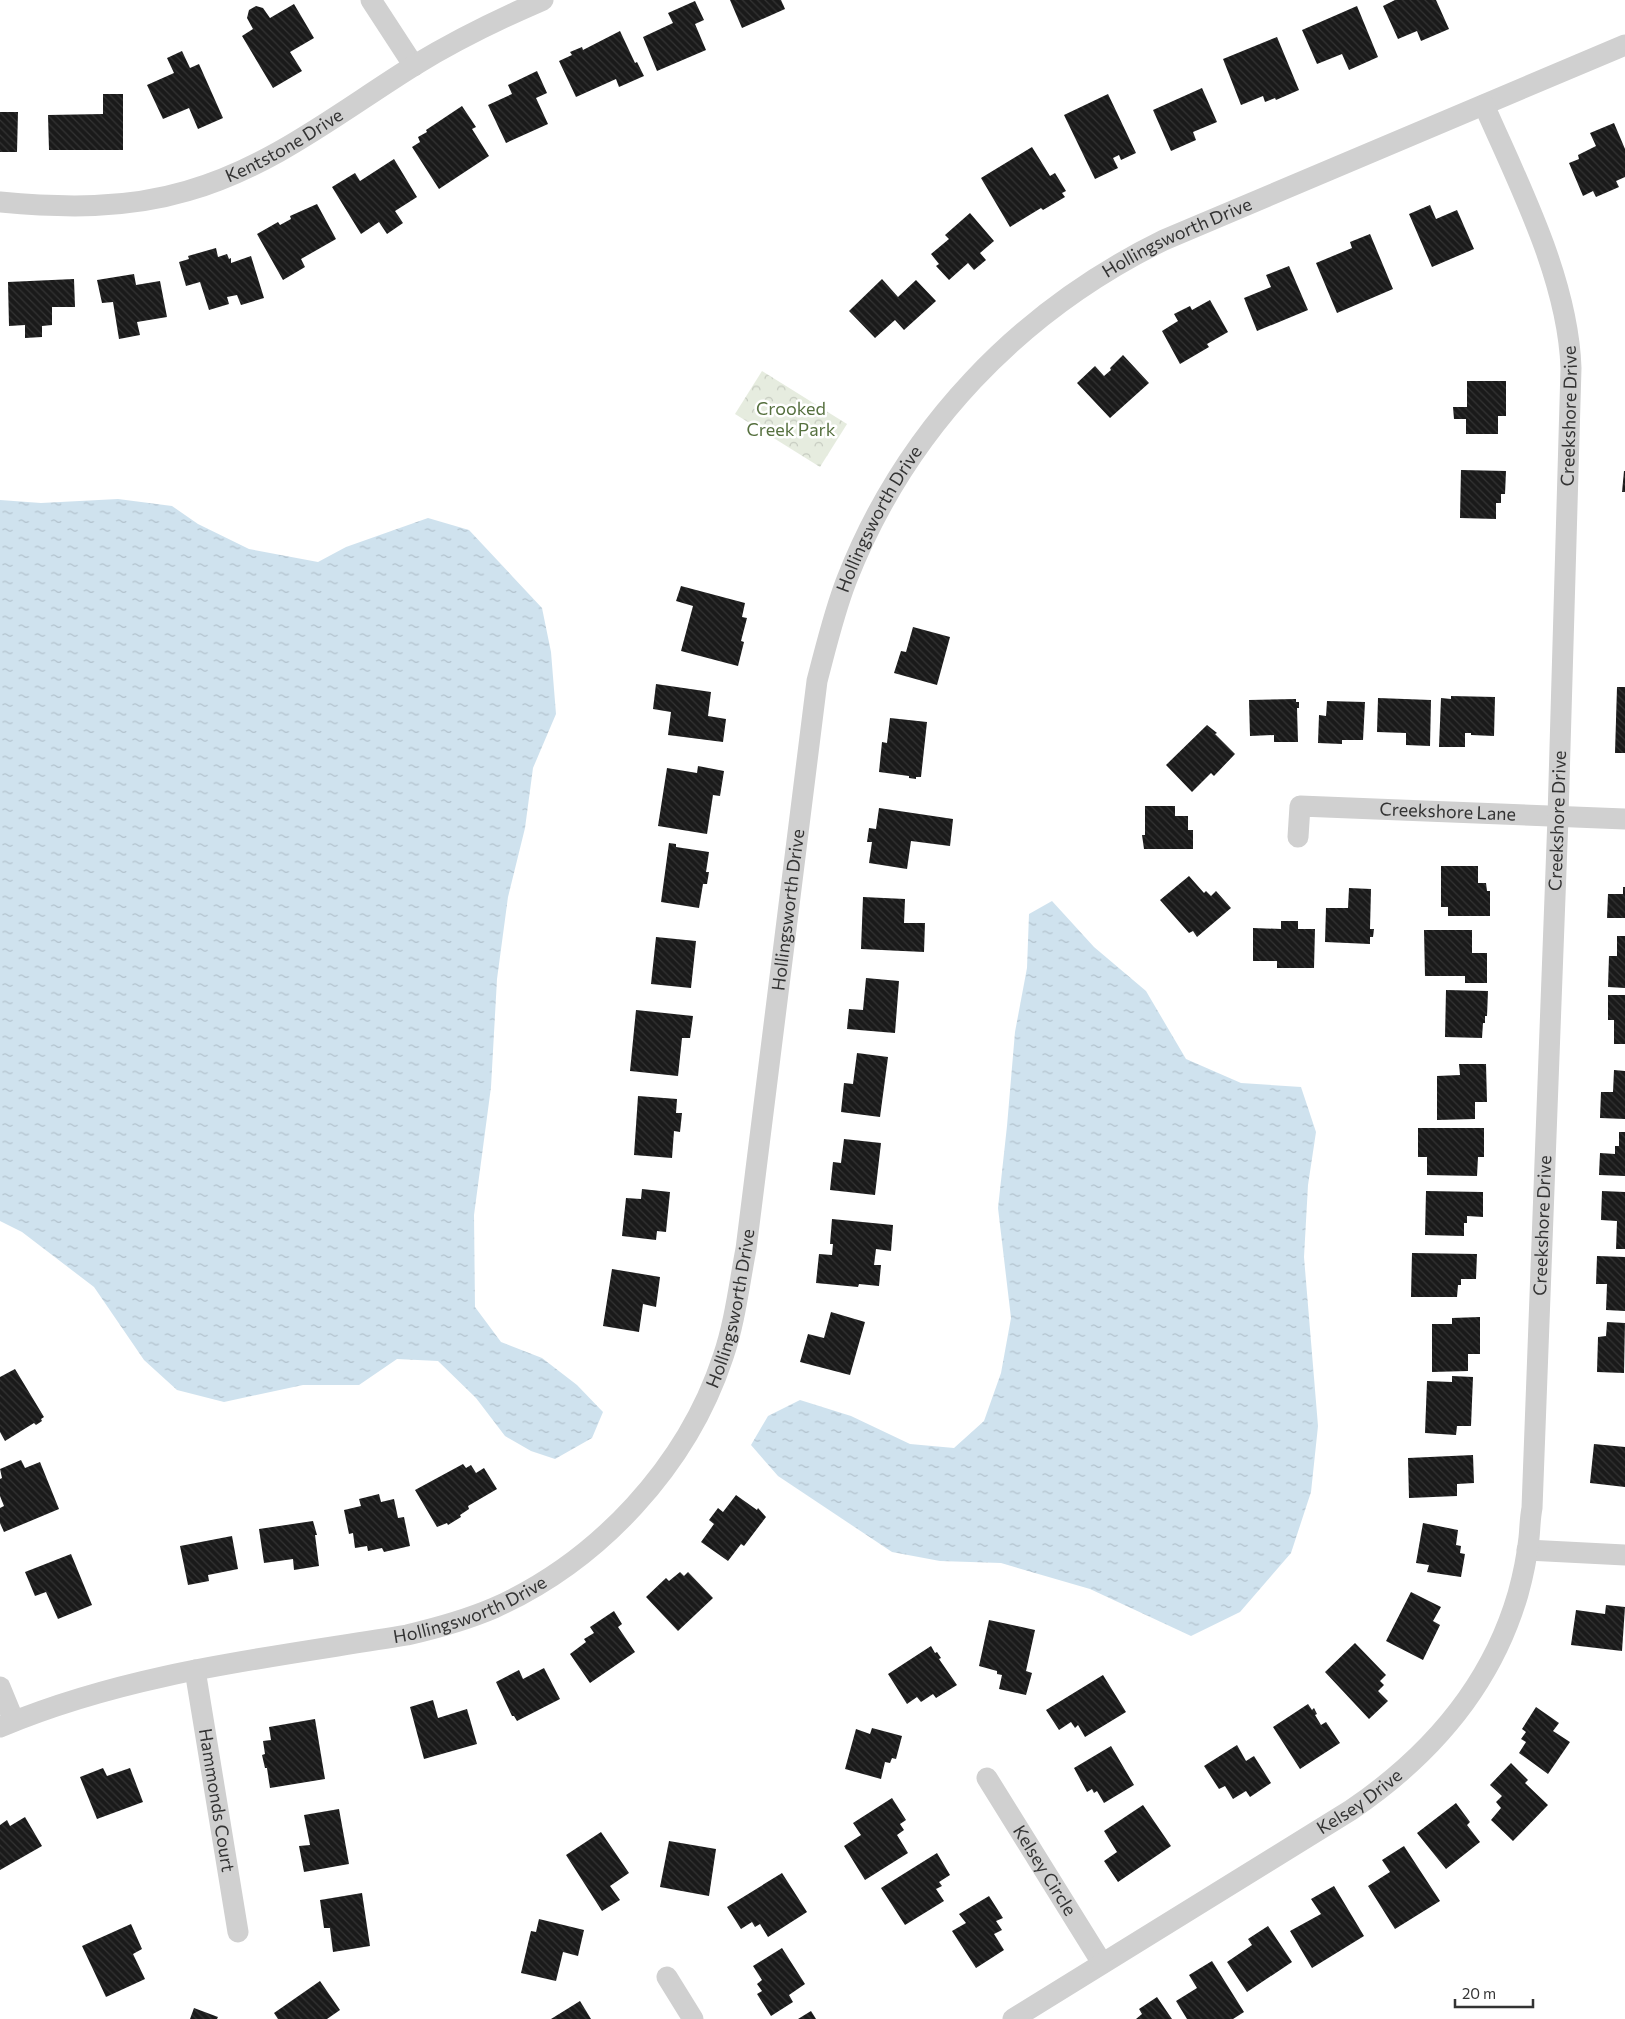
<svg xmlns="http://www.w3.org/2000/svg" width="1625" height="2019" font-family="Commissioner,sans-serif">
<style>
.park{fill:url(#park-crowns)}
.water{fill:url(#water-ripples)}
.building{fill:url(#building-back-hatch)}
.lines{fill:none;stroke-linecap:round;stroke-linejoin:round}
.minor{stroke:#d0d0d0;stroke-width:21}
.labels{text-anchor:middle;stroke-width:5;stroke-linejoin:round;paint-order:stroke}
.street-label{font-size:18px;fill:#333;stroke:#fff}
.park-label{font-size:18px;fill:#56703f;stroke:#fff}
</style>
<defs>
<pattern id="park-crowns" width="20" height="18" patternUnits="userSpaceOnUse" patternTransform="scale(1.25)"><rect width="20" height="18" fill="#e6ecdf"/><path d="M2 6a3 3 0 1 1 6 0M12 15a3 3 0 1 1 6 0" fill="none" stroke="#c6cbc0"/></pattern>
<pattern id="water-ripples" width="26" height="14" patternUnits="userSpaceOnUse" patternTransform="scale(1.25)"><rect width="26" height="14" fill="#cfe2ee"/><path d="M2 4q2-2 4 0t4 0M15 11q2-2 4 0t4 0" fill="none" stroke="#b2c2cd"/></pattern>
<pattern id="building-back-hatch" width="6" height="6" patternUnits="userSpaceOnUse" patternTransform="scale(1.25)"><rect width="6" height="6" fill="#1a1a1a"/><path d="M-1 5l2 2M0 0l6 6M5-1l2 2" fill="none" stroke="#333"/></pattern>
</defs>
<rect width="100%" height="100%" fill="#fff"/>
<polygon class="park" points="762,371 847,424 820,467 735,414"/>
<g class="water">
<polygon points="118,499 172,506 198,524 249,549 318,562 346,547 428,518 469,530 542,608 551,652 556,714 533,768 525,828 508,897 497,979 491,1087 474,1215 475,1307 501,1342 542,1358 577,1385 603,1412 592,1438 555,1459 531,1451 505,1436 476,1398 438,1361 397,1359 359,1385 303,1385 224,1402 177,1390 144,1360 94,1287 22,1232 0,1221 0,500 41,503"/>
<polygon points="1052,901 1094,947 1146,991 1186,1059 1241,1083 1301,1087 1316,1132 1308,1185 1304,1257 1318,1426 1311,1492 1291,1553 1240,1612 1191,1636 1090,1589 1001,1563 940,1561 892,1552 778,1476 751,1445 768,1416 800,1400 851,1416 910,1444 954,1448 984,1421 1001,1373 1011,1318 998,1208 1007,1126 1015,1032 1027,968 1029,914"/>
</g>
<g class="building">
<polygon points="730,0 781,0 785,9 742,28"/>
<polygon points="1395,0 1436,0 1449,29 1421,41 1417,31 1398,39 1383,6"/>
<polygon points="695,1 704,20 695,24 706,50 657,71 643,37 673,23 668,13"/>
<polygon points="294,4 314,38 290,52 302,71 273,88 242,36 253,29 247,18 249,10 256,6 263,8 270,18"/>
<polygon points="1357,6 1378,57 1349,70 1342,54 1317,64 1302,30"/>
<polygon points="620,31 635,63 637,62 644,76 619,87 616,79 576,97 559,61 572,55 570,52 582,47 583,50"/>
<polygon points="1277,37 1299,90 1276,100 1275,98 1265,102 1263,96 1241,105 1223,59"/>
<polygon points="182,51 190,68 199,64 223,118 198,129 189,108 163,119 147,85 174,73 167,58"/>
<polygon points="537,71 547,93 536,98 548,124 506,143 488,105 512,94 508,85"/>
<polygon points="1202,88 1217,122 1193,132 1196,140 1171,151 1153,110"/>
<polygon points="103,94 123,94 123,150 49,150 48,115 103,114"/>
<polygon points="1108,94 1136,153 1121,160 1119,155 1113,158 1118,168 1095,179 1064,115"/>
<polygon points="462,106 476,127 472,129 489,156 439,189 412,147 420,142 418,137 427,132 426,130"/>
<polygon points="0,112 18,112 17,152 0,152"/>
<polygon points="1614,123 1625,149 1625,177 1616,181 1619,187 1596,197 1593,191 1583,196 1569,163 1579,159 1578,155 1596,146 1590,133"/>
<polygon points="1032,147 1050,176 1055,173 1066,191 1062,193 1065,197 1043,210 1041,208 1010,227 981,178"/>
<polygon points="394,159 417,197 395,211 403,223 387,234 379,222 361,234 332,187 355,173 360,181"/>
<polygon points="317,204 336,239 301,259 305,267 283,280 257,234 278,222 280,225 291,219 290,216"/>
<polygon points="1430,205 1436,219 1457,210 1474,249 1432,267 1409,214"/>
<polygon points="970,213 994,241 980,253 986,260 974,270 968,263 949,280 936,266 939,264 931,254 949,239 945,235"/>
<polygon points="1370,234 1393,289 1337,313 1316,263 1352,248 1350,242"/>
<polygon points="216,248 218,257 227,254 229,259 231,258 231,263 251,256 264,298 241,305 237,295 227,297 229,304 209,310 200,282 186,286 179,262 189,259 188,256"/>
<polygon points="1289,266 1308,310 1257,331 1244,298 1271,287 1266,275"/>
<polygon points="134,274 136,285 160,281 167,317 137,322 140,335 119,339 113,302 102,303 97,280"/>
<polygon points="74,279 75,307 52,307 52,325 42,326 42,337 25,338 25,325 9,326 8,282"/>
<polygon points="882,279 898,297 916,280 936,301 904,330 895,320 875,338 849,311"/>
<polygon points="1210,300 1228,332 1207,344 1209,347 1180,364 1162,331 1178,321 1174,314 1190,306 1192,310"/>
<polygon points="1123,355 1149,383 1110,418 1077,383 1095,366 1104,376 1111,370 1110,368"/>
<polygon points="1467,381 1506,381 1506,416 1498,416 1498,434 1466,434 1466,419 1454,419 1453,407 1467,407"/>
<polygon points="1461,470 1506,471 1505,494 1501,494 1501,503 1496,503 1496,519 1460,518"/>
<polygon points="1624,471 1625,471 1625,492 1622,492"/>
<polygon points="681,586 745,603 742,617 747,618 741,641 744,642 738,666 681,651 693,606 676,601"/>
<polygon points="913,627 950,637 937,685 894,673 901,651 906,652"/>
<polygon points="656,684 711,692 708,716 726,719 723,742 668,735 671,712 653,709"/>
<polygon points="1617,687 1625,687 1625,753 1615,753"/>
<polygon points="1451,696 1495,697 1494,736 1471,735 1471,733 1465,733 1465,747 1439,747 1441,698 1451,699"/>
<polygon points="1378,698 1431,700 1430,746 1406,745 1406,733 1377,732"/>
<polygon points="1296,699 1296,702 1299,702 1299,708 1297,708 1298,742 1274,742 1274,735 1250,736 1249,700"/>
<polygon points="1327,701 1365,702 1363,740 1342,740 1342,744 1318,743 1319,715 1326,716"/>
<polygon points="890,718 927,722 921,777 916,777 916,779 909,778 909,776 879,772 882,742 887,743"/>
<polygon points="1207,725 1217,733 1215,734 1235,754 1214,776 1211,773 1192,792 1166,765"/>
<polygon points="698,766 724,771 720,796 713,795 707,834 658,826 667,768 697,773"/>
<polygon points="1145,806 1175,806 1175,816 1188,816 1188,830 1193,830 1193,849 1144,849 1142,835 1145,835"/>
<polygon points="879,808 953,819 950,846 911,841 907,869 869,863 872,842 867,842 869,828 876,829"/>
<polygon points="669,843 676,844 676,847 709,852 706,872 709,872 707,884 703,884 699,908 661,902"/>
<polygon points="1441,866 1478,866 1478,883 1486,883 1487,891 1490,891 1490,916 1448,916 1448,907 1441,907"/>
<polygon points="1189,876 1204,893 1206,891 1211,896 1216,891 1231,908 1197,937 1193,931 1189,933 1160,900"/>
<polygon points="1623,887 1625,887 1625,918 1607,918 1608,894 1623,894"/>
<polygon points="1349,888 1371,889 1370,929 1374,929 1373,937 1370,937 1370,944 1325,942 1326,908 1348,908"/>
<polygon points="863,897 905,899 904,923 925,923 924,952 861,949"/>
<polygon points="1281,921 1298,921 1298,929 1315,929 1314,968 1277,968 1277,961 1253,961 1253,928 1281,929"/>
<polygon points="1424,930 1472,930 1472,953 1487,953 1487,983 1465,983 1465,976 1425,976"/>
<polygon points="1617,936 1625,936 1625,988 1608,987 1609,956 1617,956"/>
<polygon points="656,937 696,941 691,988 651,984"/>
<polygon points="866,978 899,981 895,1033 847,1029 849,1009 863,1010"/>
<polygon points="1446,990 1488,991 1487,1016 1485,1016 1485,1023 1483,1023 1482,1038 1445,1037"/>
<polygon points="1608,995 1625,995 1625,1044 1614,1044 1614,1020 1608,1020"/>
<polygon points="636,1010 693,1016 690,1038 682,1038 678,1076 630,1071"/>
<polygon points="857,1053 888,1057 880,1117 841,1112 844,1083 853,1084"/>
<polygon points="1459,1064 1486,1064 1487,1102 1475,1102 1475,1119 1437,1120 1437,1076 1460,1075"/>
<polygon points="1614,1070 1625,1071 1625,1119 1600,1118 1601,1092 1613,1092"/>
<polygon points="638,1096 677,1099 676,1113 682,1113 680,1132 674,1131 672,1158 634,1155"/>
<polygon points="1418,1128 1484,1128 1484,1157 1478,1157 1477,1176 1427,1175 1427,1157 1418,1157"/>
<polygon points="1619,1132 1625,1132 1625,1176 1599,1175 1600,1153 1615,1154 1615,1146 1619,1146"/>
<polygon points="844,1139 881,1143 875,1195 830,1190 833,1162 841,1163"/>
<polygon points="642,1189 670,1192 666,1232 657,1231 656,1240 622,1236 626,1198 641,1199"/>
<polygon points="1426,1191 1483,1192 1483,1217 1467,1216 1467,1223 1464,1223 1464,1236 1425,1235"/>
<polygon points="1602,1191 1625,1192 1625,1249 1616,1249 1617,1221 1601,1220"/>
<polygon points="832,1219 893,1225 891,1251 876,1249 874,1265 881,1265 879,1286 859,1284 858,1287 816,1283 819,1254 832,1255 833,1244 830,1244"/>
<polygon points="1412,1253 1477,1254 1476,1279 1461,1279 1461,1285 1458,1285 1457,1297 1411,1297"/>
<polygon points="1597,1256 1625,1257 1625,1311 1606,1310 1607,1284 1596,1284"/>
<polygon points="612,1269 660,1277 656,1307 643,1304 639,1332 603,1326"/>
<polygon points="831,1312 865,1322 850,1375 800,1362 808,1334 824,1338"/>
<polygon points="1480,1317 1480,1354 1468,1354 1468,1371 1432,1372 1432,1324 1452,1324 1452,1318"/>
<polygon points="1607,1322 1625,1323 1624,1373 1597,1372 1598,1337 1606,1336"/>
<polygon points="15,1369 44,1417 41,1419 42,1421 36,1425 34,1423 5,1441 0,1432 0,1377"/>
<polygon points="1452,1376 1473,1377 1471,1426 1457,1426 1456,1435 1425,1433 1427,1381 1452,1382"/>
<polygon points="1594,1444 1625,1447 1625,1487 1590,1483"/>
<polygon points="1473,1455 1474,1483 1457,1484 1457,1496 1409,1498 1408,1458"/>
<polygon points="21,1460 25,1468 40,1462 59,1509 4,1532 0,1523 0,1508 4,1506 0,1496 0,1479 2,1478 0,1469"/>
<polygon points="463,1464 466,1468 471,1465 476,1473 484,1468 497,1489 468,1506 469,1509 460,1515 461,1517 448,1525 447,1523 437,1527 415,1490"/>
<polygon points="379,1494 381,1502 394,1499 398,1518 404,1517 410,1546 384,1552 382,1548 368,1551 367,1546 355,1548 353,1533 349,1534 344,1510 361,1506 359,1499"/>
<polygon points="736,1495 757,1510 758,1508 766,1517 744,1546 741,1544 728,1561 701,1542 714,1524 709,1520 718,1508 723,1512"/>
<polygon points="313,1521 317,1535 315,1535 319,1566 294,1570 293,1559 264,1563 259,1529"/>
<polygon points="1423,1523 1458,1530 1456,1545 1461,1546 1460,1553 1465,1554 1461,1577 1427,1572 1429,1565 1416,1563"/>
<polygon points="232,1536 238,1569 208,1575 209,1581 188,1585 180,1546"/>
<polygon points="71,1554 92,1605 58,1619 46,1592 35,1596 25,1572"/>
<polygon points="680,1572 684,1576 688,1572 713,1598 678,1631 646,1597 666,1578 669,1581"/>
<polygon points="1411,1592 1441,1607 1433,1621 1440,1625 1423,1660 1386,1641"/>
<polygon points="1606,1605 1625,1607 1622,1651 1571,1645 1576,1610 1605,1614"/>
<polygon points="614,1611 622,1624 618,1627 635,1652 590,1683 570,1654 586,1642 584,1639 594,1633 590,1627"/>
<polygon points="989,1620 1035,1630 1026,1671 1032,1673 1026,1695 999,1689 1002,1675 997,1674 997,1671 979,1666"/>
<polygon points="1355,1643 1386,1675 1380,1681 1384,1685 1378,1691 1388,1701 1369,1719 1325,1672"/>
<polygon points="931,1646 935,1653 937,1652 941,1658 939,1659 957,1685 936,1698 933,1694 921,1702 917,1697 907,1704 888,1674"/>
<polygon points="544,1668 560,1699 517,1721 514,1716 512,1716 496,1682 519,1670 523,1679"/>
<polygon points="1103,1675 1126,1712 1085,1737 1078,1725 1075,1728 1071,1722 1059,1730 1046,1710"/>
<polygon points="433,1700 438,1718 467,1709 477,1744 424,1759 410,1707"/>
<polygon points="1308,1704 1312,1710 1314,1708 1317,1714 1315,1715 1321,1725 1326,1722 1340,1743 1300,1769 1273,1727"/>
<polygon points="1536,1707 1559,1723 1553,1731 1570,1742 1548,1774 1519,1753 1526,1742 1521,1739 1526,1732 1522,1729"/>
<polygon points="315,1719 325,1779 270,1788 267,1768 265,1768 262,1755 265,1754 263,1741 271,1740 269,1727"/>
<polygon points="872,1728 902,1736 896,1759 892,1758 890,1763 885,1762 881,1779 845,1769 856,1729 870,1734"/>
<polygon points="1237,1745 1246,1761 1254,1756 1271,1783 1250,1797 1246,1791 1233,1799 1225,1786 1219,1789 1204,1766"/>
<polygon points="1111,1746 1134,1785 1104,1803 1097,1791 1094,1793 1092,1789 1087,1792 1074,1768"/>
<polygon points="1511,1763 1528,1780 1525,1783 1548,1805 1513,1841 1491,1820 1501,1808 1496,1802 1502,1796 1490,1785"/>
<polygon points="103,1768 107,1776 130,1768 143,1802 97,1819 80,1777"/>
<polygon points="892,1798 906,1820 900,1824 904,1830 897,1835 908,1853 865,1880 844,1846 861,1835 853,1823"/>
<polygon points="1456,1803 1470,1822 1467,1825 1480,1842 1446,1869 1417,1833"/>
<polygon points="1143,1805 1171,1846 1118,1882 1104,1861 1117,1852 1104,1831"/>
<polygon points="339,1809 349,1864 304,1872 299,1846 310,1845 304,1815"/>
<polygon points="25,1817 42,1846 0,1870 0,1825 7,1820 10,1826"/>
<polygon points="601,1832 629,1873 610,1886 620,1900 602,1911 566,1855"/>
<polygon points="669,1841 716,1849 709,1896 660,1887"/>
<polygon points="1404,1846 1440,1901 1395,1929 1368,1886 1390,1872 1382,1860"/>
<polygon points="937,1853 950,1875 939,1882 942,1886 936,1889 944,1901 905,1925 881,1888"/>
<polygon points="782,1873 807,1912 768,1937 760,1924 755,1927 752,1922 741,1929 727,1907"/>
<polygon points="1334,1886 1364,1936 1312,1968 1290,1931 1321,1914 1311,1899"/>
<polygon points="362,1893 370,1946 333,1952 330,1928 324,1928 320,1900"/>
<polygon points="989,1896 1003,1918 996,1921 1002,1930 994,1934 1004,1950 976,1968 952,1931 966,1923 959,1914"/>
<polygon points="539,1919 584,1930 578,1956 563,1952 556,1981 521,1973 531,1931 536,1932"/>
<polygon points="131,1924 142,1949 133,1954 145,1979 106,1997 82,1946"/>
<polygon points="1268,1926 1292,1962 1247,1992 1227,1962 1252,1945 1248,1939"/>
<polygon points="782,1948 805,1984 789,1995 793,2002 771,2016 757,1994 762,1991 757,1984 762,1980 753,1966"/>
<polygon points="1212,1961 1244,2012 1233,2019 1187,2019 1176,2001 1197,1988 1189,1975"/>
<polygon points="320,1981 340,2010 327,2019 278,2019 274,2013"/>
<polygon points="1157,1997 1172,2019 1136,2019 1142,2014 1139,2009"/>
<polygon points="580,2001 591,2019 551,2019"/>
<polygon points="194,2008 218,2017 217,2019 190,2019"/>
<polygon points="811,2011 816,2019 798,2019"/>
</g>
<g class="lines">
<g class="minor">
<polyline points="371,0 414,66"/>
<path id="s1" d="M 0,202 C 64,208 126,209 187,191 C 272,167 341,111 415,65 C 456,40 499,19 543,0"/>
<path id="s2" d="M 1298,837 L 1300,806 L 1625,819"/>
<polyline points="1527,1550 1625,1555"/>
<path id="s3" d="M 195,1670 L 238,1932"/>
<polyline points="0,1687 14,1721"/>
<path id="s4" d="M 0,1727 C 131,1672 268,1658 407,1635 C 437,1628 466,1620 494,1608 C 599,1561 687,1466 723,1357 C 735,1322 739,1285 746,1249 L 817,681 C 826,647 834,612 847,579 C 906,429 1019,311 1164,240 L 1625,45"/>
<path id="s5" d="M 987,1778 L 1102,1963"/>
<polyline points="667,1977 693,2019"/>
<path id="s6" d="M 1013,2019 L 1351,1810 C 1429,1757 1491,1687 1518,1594 C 1523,1576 1527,1556 1529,1538 C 1530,1528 1530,1518 1532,1508 L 1558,817 L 1571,368 C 1568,279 1519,185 1484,105"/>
</g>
</g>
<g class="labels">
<g class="street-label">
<text dy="6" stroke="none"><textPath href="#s1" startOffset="296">Kentstone Drive</textPath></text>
<text dy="6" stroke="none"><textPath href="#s4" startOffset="2136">Hollingsworth Drive</textPath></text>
<text dy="6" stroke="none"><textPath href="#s6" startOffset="1856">Creekshore Drive</textPath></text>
<text dy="6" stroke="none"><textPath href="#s4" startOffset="1716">Hollingsworth Drive</textPath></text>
<text dy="6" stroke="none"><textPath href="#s2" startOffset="179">Creekshore Lane</textPath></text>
<text dy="6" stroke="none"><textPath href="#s6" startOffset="1451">Creekshore Drive</textPath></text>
<text dy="6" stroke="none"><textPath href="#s4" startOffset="1311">Hollingsworth Drive</textPath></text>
<text dy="6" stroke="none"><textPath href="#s6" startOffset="1046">Creekshore Drive</textPath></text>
<text dy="6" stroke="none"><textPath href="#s4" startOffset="908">Hollingsworth Drive</textPath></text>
<text dy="6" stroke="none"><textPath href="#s4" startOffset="486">Hollingsworth Drive</textPath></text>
<text dy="6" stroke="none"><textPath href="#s3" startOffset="132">Hammonds Court</textPath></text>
<text dy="6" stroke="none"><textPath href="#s6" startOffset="409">Kelsey Drive</textPath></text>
<text dy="6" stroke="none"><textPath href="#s5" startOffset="109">Kelsey Circle</textPath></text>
</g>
<g class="park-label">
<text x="791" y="415">Crooked<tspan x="791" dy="21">Creek Park</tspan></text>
</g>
</g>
<path d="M1455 1999v8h78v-8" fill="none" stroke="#333333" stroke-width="2.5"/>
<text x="1462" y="1999" font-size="15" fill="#333333" stroke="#ffffff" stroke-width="4" paint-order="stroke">20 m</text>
</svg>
